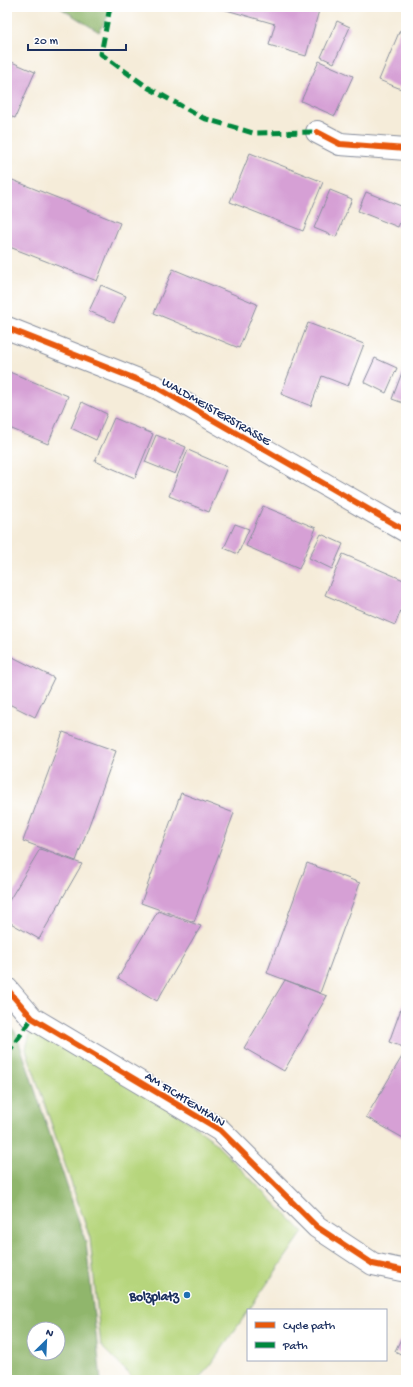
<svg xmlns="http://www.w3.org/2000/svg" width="413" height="1387" font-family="'Gochi Hand',sans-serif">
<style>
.green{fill:#b6d57c;stroke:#68826d}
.forest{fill:#90b66c;stroke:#567265;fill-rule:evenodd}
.building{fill:#d6a0d5}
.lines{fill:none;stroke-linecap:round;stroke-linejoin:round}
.minor-casing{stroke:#888e9c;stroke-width:24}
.minor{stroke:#fff;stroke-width:22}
.quiet{stroke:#00873e;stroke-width:5;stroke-dasharray:10 5;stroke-linecap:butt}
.cycleway-casing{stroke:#fff;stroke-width:8}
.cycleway{stroke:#e8590c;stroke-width:6}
.poi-dot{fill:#1f6fb2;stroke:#fff;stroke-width:1.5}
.labels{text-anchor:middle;stroke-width:3;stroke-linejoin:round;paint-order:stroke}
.street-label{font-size:13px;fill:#1b2f5e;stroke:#fff}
.poi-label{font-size:13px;font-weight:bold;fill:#1b2f5e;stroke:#fff;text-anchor:end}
</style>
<rect width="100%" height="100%" fill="#fff"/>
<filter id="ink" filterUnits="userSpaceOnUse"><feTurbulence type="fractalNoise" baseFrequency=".025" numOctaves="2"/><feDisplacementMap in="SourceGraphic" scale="8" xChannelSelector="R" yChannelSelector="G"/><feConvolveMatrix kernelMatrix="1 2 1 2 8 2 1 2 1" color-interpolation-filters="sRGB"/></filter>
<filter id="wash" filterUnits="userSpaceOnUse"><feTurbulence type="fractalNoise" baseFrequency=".012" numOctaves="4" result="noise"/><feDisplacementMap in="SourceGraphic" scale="16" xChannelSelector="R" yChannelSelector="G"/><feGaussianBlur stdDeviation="0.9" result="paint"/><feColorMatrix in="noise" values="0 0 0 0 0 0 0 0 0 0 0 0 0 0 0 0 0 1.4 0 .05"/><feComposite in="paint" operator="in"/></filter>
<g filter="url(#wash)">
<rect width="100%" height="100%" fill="#f5ecd9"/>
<polygon class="green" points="32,1026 161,1101 211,1139 303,1232 210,1366 197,1380 135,1380 101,1346 90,1238 26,1049"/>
<g class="forest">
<polygon points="59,7 113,7 99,32"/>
<path d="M 7,1023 L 16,1033 L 86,1243 L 101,1380 L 7,1380 ZM 34,1329 L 58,1329 L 58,1353 L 34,1353 Z"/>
</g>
<g id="blocks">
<g class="building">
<polygon points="216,7 320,7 306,56 269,45 275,24"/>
<polygon points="337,21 350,27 334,63 321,57"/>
<polygon points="400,30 406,33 406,91 379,80"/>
<polygon points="7,60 35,72 15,118 7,115"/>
<polygon points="319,61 353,76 335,116 301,101"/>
<polygon points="250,153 323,182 303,231 230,202"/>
<polygon points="10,179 120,223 97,281 7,246 7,187"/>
<polygon points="330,190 352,199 336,237 314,228"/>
<polygon points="366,192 406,208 398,227 358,211"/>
<polygon points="173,269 257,304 239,348 154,313"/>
<polygon points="101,285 126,296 114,322 89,311"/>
<polygon points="308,323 364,344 348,386 322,376 311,406 281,394"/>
<polygon points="375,358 397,368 386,393 364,382"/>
<polygon points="406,362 406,404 392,399"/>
<polygon points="7,371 68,396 48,444 7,427"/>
<polygon points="82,402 107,414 96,440 71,428"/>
<polygon points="114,418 153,434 135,478 95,461"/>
<polygon points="156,435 186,447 175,474 145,462"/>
<polygon points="188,450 227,467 209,512 169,496"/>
<polygon points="263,506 316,528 299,569 246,546"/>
<polygon points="235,524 249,529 238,554 224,548"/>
<polygon points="321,534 343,544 332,569 309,558"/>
<polygon points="343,554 406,581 406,598 395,625 325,595"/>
<polygon points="7,654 54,678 35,717 7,703"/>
<polygon points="63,732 116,751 76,861 23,841"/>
<polygon points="181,793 234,813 194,922 141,903"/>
<polygon points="40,849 82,864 39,939 7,921 7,904"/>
<polygon points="307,863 360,883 320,993 267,973"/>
<polygon points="158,911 201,926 157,1001 118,978"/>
<polygon points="285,980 327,996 284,1071 244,1048"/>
<polygon points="406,995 406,1048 389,1042"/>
<polygon points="406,1050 406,1138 405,1139 366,1117"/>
<polygon points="406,1329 406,1357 395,1351"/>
</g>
</g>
</g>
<g filter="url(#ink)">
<use href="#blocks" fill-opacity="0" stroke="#888e9c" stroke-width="1"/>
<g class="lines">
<defs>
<g id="minor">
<polyline points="317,132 340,144 406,149"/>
<polyline points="7,328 156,387 406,531"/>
<polyline points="7,989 32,1018 220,1130 317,1227 373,1264 406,1271"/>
</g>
</defs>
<use href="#minor" class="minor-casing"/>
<use href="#minor" class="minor"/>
<g class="quiet">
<polyline points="110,7 101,54 147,87 203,118 253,133 317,132"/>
<polyline points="7,1054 32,1018"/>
</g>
<defs>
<g id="cycleway">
<polyline points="317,132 340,144 406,149"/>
<polyline points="7,328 156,387 406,531"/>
<polyline points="7,989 32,1018 220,1130 317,1227 373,1264 406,1271"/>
</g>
</defs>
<use href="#cycleway" class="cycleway-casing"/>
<use href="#cycleway" class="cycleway"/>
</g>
</g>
<circle class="poi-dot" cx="187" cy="1295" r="4"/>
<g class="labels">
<g class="street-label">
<text transform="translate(217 410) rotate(30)" y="5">WALDMEISTERSTRASSE</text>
<text transform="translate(186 1098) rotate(32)" y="5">AM FICHTENHAIN</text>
</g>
<g class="poi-label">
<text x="179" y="1300">Bolzplatz</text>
</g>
</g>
<rect width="413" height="1387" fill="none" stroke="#fff" stroke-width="24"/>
<rect x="247" y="1309" width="140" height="52" fill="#ffffff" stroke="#a4acbf"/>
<rect x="255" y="1322" width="20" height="6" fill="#e8590c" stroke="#a4acbf"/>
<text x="283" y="1329" font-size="12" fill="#1b2f5e">Cycle path</text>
<rect x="255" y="1342" width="20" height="6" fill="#00873e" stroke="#a4acbf"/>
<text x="283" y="1349" font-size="12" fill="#1b2f5e">Path</text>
<g transform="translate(46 1341) rotate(24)"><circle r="19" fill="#ffffff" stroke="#a4acbf"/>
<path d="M0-3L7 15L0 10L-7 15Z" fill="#1f6fb2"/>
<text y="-6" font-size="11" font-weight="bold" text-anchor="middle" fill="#1b2f5e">N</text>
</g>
<path d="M28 44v6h98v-6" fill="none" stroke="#1b2f5e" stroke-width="2"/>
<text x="34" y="44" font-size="12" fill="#1b2f5e" stroke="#ffffff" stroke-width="3" paint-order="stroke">20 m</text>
</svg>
